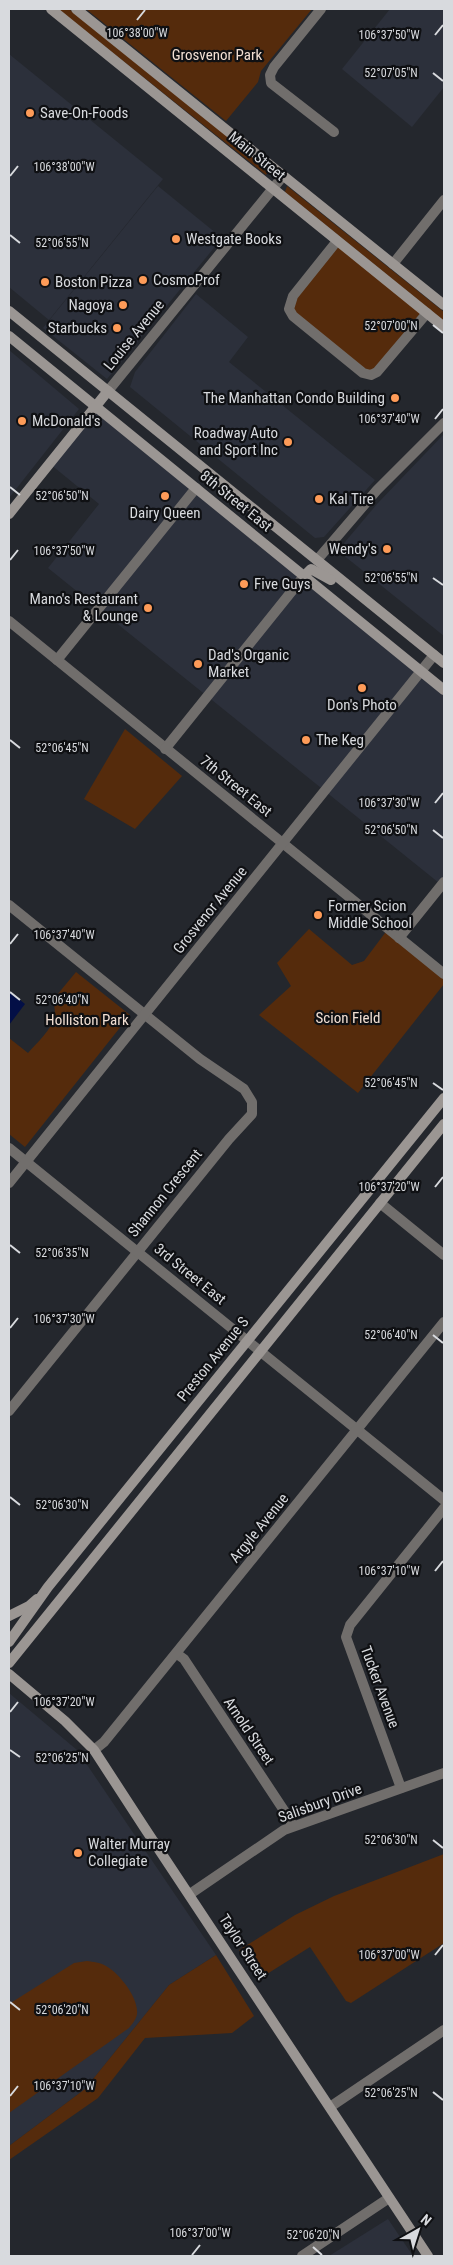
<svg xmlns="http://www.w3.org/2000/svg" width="453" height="2265" font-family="'Roboto Condensed',sans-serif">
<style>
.built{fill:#2c303b}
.green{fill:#552b0c}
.water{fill:#030f46}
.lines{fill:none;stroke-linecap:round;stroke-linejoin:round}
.street{stroke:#716e6c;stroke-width:10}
.secondary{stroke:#9b9693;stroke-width:10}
.ticks{fill:none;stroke:#d8dade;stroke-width:2}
.poi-dot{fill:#fe9b58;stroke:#0f1013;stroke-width:2}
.labels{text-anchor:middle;stroke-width:4.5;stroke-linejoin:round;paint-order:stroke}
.park-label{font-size:15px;fill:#f2dfd3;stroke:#0f1013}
.poi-label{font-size:15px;fill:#d8dade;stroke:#0f1013;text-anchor:start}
.street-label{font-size:15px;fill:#d8dade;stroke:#0f1013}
.ticks-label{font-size:12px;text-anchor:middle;fill:#d8dade;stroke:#0f1013;stroke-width:4.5;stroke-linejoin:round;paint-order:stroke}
</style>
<rect width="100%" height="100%" fill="#24272d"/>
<g class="built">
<polygon points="390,9 444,9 444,87 412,127 342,69"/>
<polygon points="9,54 163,179 49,320 9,287"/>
<polygon points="158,186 222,238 107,379 43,328"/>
<polygon points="196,294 248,337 229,362 375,480 324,537 315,538 130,387 135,372"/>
<polygon points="9,350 79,409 9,498"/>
<polygon points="95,406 444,690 444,887 48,568 99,504 50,464"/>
<polygon points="444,434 444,636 342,554 340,548 377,504"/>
<polygon points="9,1693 77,1750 216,1955 169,1985 85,2089 9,2146"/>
<polygon points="388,2219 413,2256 329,2256"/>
</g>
<g class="green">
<polygon points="58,9 69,9 269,170 266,175"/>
<polygon points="86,9 312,9 261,71 258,82 226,121"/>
<polygon points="287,186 444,312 444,321 285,192"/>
<polygon points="337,241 427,313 371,375 293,316 290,302"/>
<polygon points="125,729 182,776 135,829 84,799"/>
<polygon points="309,929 352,965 364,961 388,929 444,974 444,984 358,1093 259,1015 291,986 277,963"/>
<path d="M 76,972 L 130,1015 L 25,1147 L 9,1134 L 9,1038 L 28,1053 C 40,1039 63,1021 52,1001 Z"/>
<polygon points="444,1854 444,1943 351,2003 346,2001 310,1947 259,1979 239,1950 295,1915 334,1896"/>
<polygon points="216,1955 254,2016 232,2033 145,2038 98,2098 9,2160 9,2146 85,2089 169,1985"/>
<path d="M 87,1961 C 93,1962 100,1962 106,1966 C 119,1973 139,1998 137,2014 C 136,2020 132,2024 129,2028 L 9,2113 L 9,2004 L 74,1963 Z"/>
</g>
<polygon class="water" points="9,991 25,1004 9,1025"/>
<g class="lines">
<g class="street">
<polyline points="321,9 274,67 270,75 271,83 334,132"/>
<polyline points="337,241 293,296 289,309 293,316 363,373 371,375 377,372 427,313"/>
<polyline points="393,264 444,200"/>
<polyline points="108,391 283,176"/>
<polyline points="317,560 377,490 444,423"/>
<polyline points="9,621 444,974"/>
<polyline points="57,660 196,488"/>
<polyline points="165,749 304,576"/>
<polyline points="9,905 200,1059 244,1089 252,1102 252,1114 229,1139 9,1411"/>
<polyline points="399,938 444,882"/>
<polyline points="9,1148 444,1500"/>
<polyline points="9,1183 434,655"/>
<polyline points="380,1203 444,1255"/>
<polyline points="177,1654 184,1659 287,1815 293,1826"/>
<polyline points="94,1750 104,1742 444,1322"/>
<polyline points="401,1788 346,1637 350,1625 444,1508"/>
<polyline points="190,1894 284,1830 444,1773"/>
<polyline points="330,2107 444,2030"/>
<polyline points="302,2256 389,2198"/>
</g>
<g class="secondary">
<polyline points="51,9 444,327"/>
<polyline points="76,9 444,305"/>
<polyline points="9,311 444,663"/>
<polyline points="9,336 444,690"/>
<polyline points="9,514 108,391"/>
<polyline points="304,576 311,569 331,580"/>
<polyline points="9,1616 29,1606 37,1599"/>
<polyline points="9,1642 48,1587 444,1098"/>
<polyline points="9,1663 444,1124"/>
<polyline points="9,1674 65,1721 94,1750 144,1827 428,2256"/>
</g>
</g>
<path class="ticks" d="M 137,20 L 145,10M 435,35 L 443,25M 433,73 L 443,81M 10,176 L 18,166M 10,235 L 20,243M 433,325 L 443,333M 435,419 L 443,409M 10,487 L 20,495M 10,560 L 18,550M 433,578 L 443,585M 10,740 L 20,748M 435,803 L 443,793M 433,830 L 443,838M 10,944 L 18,934M 10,992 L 20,1000M 433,1083 L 443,1090M 435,1187 L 443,1177M 10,1245 L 20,1253M 10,1328 L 18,1318M 433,1335 L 443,1343M 10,1497 L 20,1505M 435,1571 L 443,1561M 10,1712 L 18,1702M 10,1750 L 20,1757M 433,1840 L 443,1848M 435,1955 L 443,1945M 10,2002 L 20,2010M 433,2092 L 443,2100M 10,2096 L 18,2086M 313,2247 L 322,2255M 192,2255 L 200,2245"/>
<g class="poi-dot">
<circle cx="30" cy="113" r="5"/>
<circle cx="176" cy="239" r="5"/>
<circle cx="143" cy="280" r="5"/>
<circle cx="45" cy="282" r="5"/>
<circle cx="123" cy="305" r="5"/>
<circle cx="117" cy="328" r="5"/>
<circle cx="395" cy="398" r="5"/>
<circle cx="22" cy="421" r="5"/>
<circle cx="288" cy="442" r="5"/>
<circle cx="165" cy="496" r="5"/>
<circle cx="319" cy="499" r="5"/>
<circle cx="387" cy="549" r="5"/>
<circle cx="244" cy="584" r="5"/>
<circle cx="148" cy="608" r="5"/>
<circle cx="198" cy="664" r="5"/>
<circle cx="362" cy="688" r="5"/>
<circle cx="306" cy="740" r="5"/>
<circle cx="318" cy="915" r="5"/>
<circle cx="78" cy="1853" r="5"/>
</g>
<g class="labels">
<g class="park-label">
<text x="217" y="60">Grosvenor Park</text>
<text x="348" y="1023">Scion Field</text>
<text x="87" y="1025">Holliston Park</text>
</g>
<g class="poi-label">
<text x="40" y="118">Save-On-Foods</text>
<text x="186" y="244">Westgate Books</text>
<text x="153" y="285">CosmoProf</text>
<text x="55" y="287">Boston Pizza</text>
<text x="113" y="310" text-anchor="end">Nagoya</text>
<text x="107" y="333" text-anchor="end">Starbucks</text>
<text x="385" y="403" text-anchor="end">The Manhattan Condo Building</text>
<text x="32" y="426">McDonald's</text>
<text x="278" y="438" text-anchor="end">Roadway Auto<tspan x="278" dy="17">and Sport Inc</tspan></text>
<text x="329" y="504">Kal Tire</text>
<text x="165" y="518" text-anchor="middle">Dairy Queen</text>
<text x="377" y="554" text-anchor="end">Wendy's</text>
<text x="254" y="589">Five Guys</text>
<text x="138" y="604" text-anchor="end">Mano's Restaurant<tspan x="138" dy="17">&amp; Lounge</tspan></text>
<text x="208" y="660">Dad's Organic<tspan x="208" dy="17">Market</tspan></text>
<text x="362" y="710" text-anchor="middle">Don's Photo</text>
<text x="316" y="745">The Keg</text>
<text x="328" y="911">Former Scion<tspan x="328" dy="17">Middle School</tspan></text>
<text x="88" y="1849">Walter Murray<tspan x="88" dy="17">Collegiate</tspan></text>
</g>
<g class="street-label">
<text transform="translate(257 156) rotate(39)" y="5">Main Street</text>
<text transform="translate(134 335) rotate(-51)" y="5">Louise Avenue</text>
<text transform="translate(236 501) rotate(39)" y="5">8th Street East</text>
<text transform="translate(236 786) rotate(39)" y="5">7th Street East</text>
<text transform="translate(210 910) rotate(-51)" y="5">Grosvenor Avenue</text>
<text transform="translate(165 1193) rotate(-51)" y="5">Shannon Crescent</text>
<text transform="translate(190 1274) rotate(39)" y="5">3rd Street East</text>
<text transform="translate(213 1359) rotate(-51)" y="5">Preston Avenue S</text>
<text transform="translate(259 1528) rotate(-51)" y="5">Argyle Avenue</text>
<text transform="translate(380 1687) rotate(70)" y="5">Tucker Avenue</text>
<text transform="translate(249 1731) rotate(56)" y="5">Arnold Street</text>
<text transform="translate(320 1803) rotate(-20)" y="5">Salisbury Drive</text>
<text transform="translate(243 1947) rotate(57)" y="5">Taylor Street</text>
</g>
</g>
<g class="ticks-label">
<text x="137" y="37">106°38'00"W</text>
<text x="389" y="39">106°37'50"W</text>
<text x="391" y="77">52°07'05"N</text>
<text x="64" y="171">106°38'00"W</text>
<text x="62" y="247">52°06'55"N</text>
<text x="391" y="330">52°07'00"N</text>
<text x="389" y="423">106°37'40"W</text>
<text x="62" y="500">52°06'50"N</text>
<text x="64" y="555">106°37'50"W</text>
<text x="391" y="582">52°06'55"N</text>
<text x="62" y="752">52°06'45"N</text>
<text x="389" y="807">106°37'30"W</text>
<text x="391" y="834">52°06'50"N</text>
<text x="64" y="939">106°37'40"W</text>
<text x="62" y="1004">52°06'40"N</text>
<text x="391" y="1087">52°06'45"N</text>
<text x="389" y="1191">106°37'20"W</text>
<text x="62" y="1257">52°06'35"N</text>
<text x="64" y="1323">106°37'30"W</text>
<text x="391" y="1339">52°06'40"N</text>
<text x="62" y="1509">52°06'30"N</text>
<text x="389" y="1575">106°37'10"W</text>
<text x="64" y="1706">106°37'20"W</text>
<text x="62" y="1762">52°06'25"N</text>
<text x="391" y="1844">52°06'30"N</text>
<text x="389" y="1959">106°37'00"W</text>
<text x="62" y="2014">52°06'20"N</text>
<text x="64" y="2090">106°37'10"W</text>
<text x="391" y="2097">52°06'25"N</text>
<text x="200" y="2237">106°37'00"W</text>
<text x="313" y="2239">52°06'20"N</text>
</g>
<rect width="453" height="2265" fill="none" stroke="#d8dade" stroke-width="20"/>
<g transform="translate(418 2230) rotate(39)" stroke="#0f1013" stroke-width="4" paint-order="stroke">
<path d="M0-4L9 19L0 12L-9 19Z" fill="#d8dade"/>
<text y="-8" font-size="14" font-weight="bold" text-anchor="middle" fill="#d8dade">N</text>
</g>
</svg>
